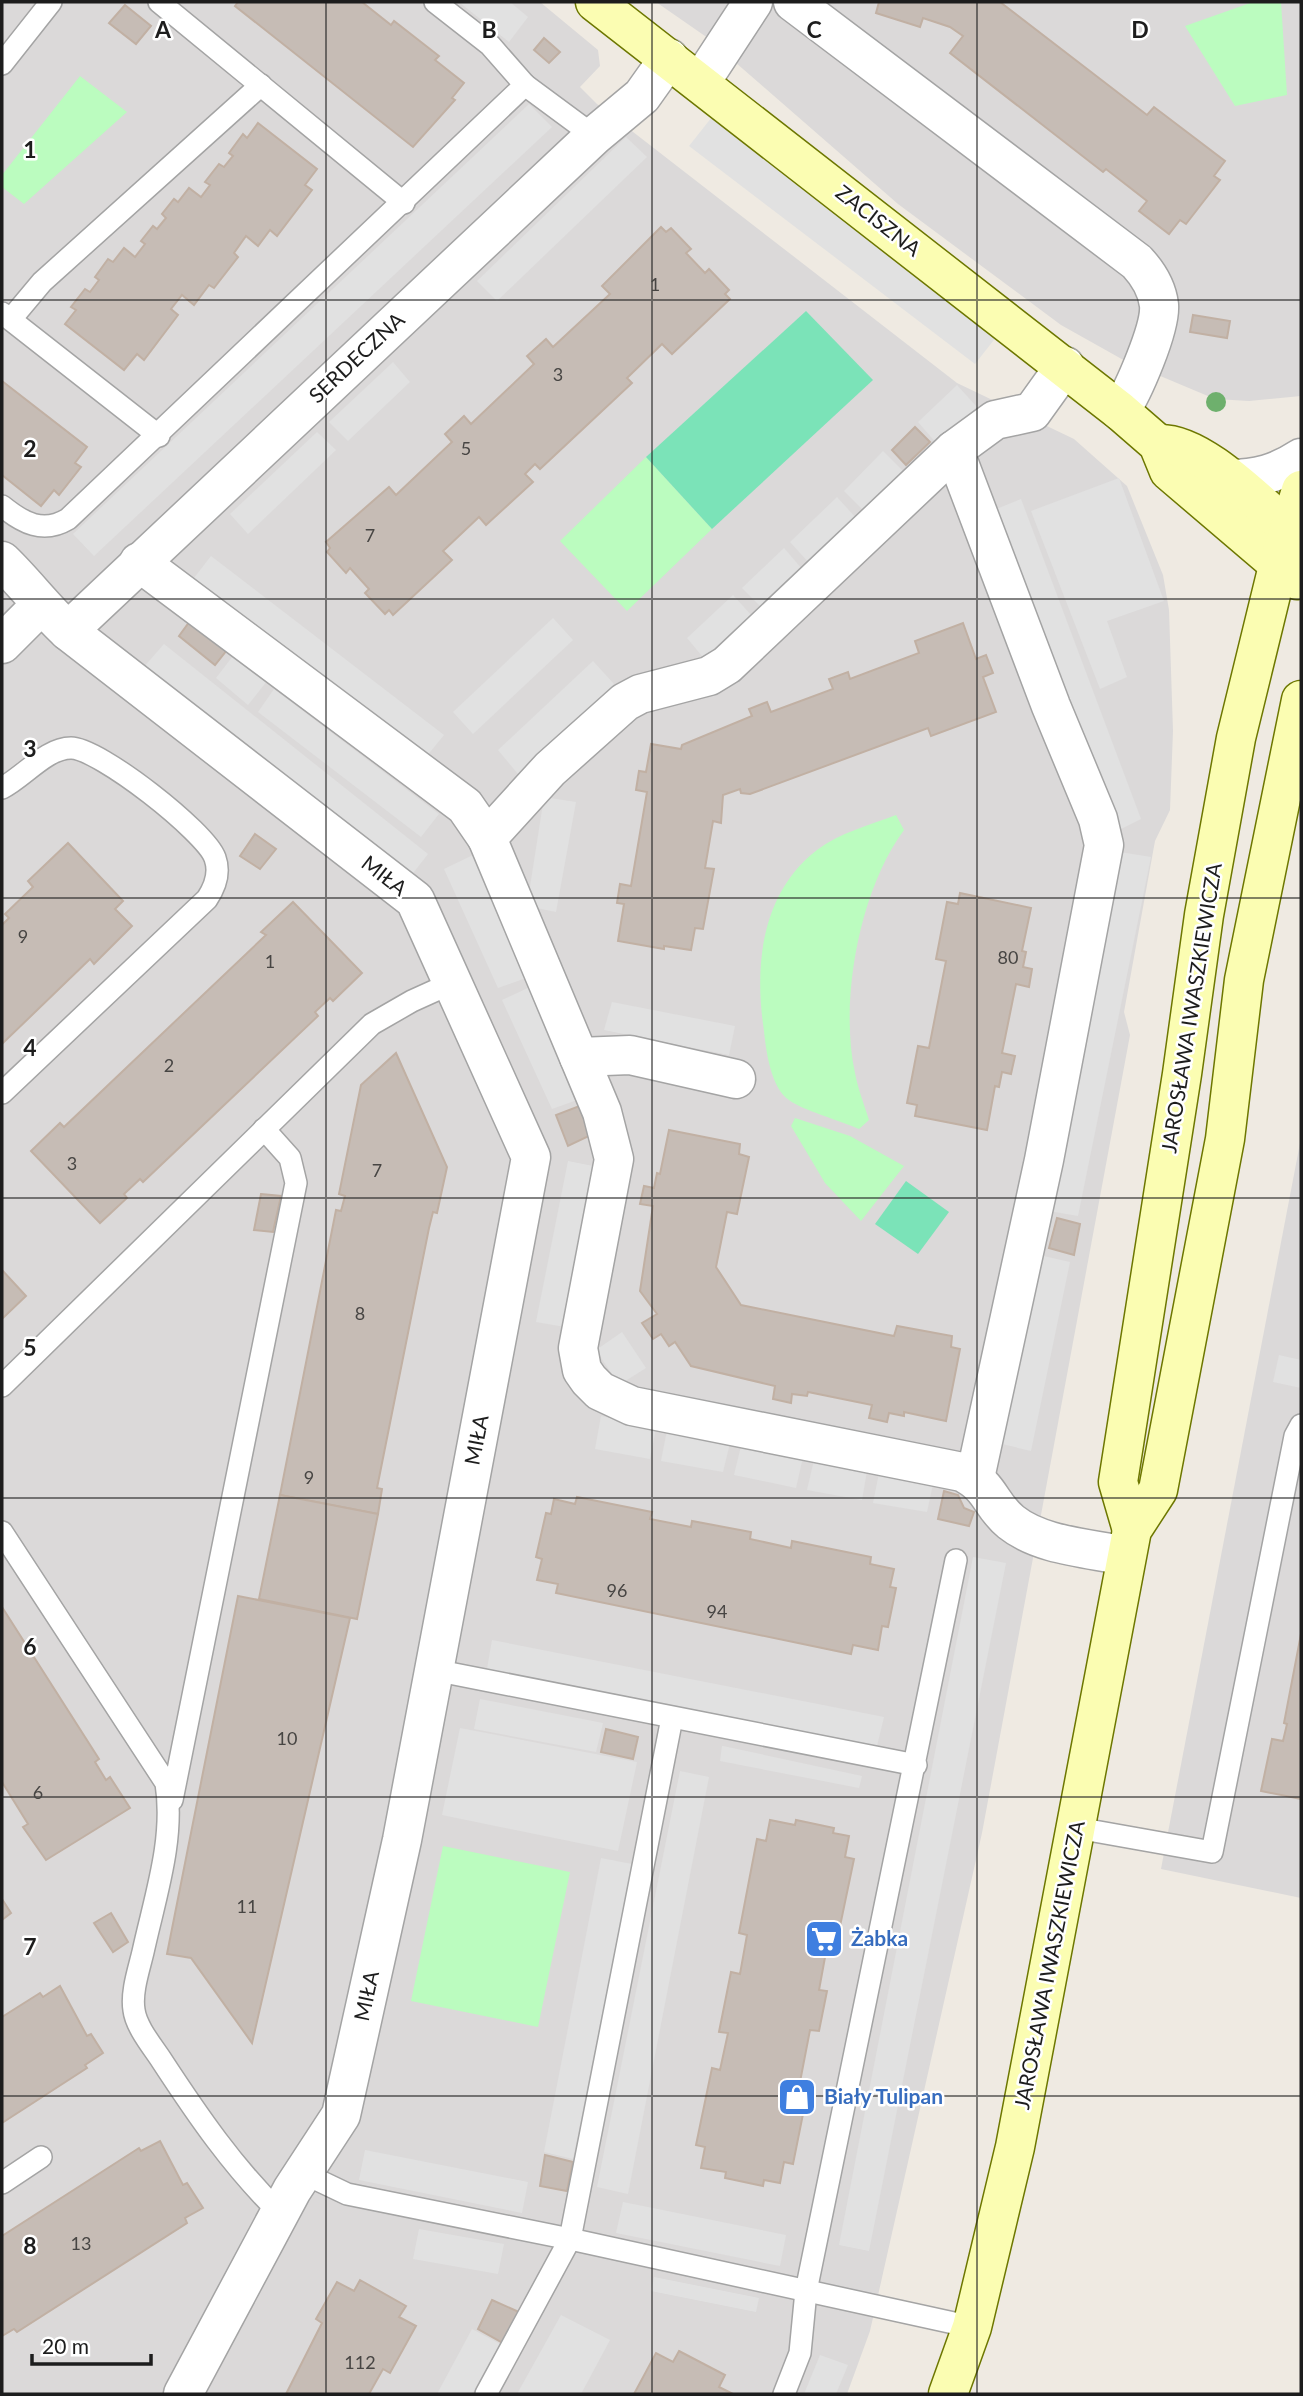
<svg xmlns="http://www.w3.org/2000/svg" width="1303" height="2396" font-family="Lato,sans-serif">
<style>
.residential{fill:#dbd9d9}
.park{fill:#bbfcbf}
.pitch{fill:#7be3b8}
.parking{fill:#e1e1e1}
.building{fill:#c6bcb5;stroke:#c1b0a3;stroke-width:2}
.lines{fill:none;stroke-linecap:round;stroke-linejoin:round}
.lane-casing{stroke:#a4a4a4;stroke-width:24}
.street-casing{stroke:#a4a4a4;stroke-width:41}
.secondary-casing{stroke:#6d7700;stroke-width:41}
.lane{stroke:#fff;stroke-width:21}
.street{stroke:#fff;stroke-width:38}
.secondary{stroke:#fbfdb2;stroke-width:38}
.tree{fill:#6eb06d}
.grid{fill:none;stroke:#1d1d1d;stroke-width:2;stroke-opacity:0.55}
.labels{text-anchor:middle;stroke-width:5;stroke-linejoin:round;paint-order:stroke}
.number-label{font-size:18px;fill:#474543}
.street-label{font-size:21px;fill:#1d1d1d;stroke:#fff}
.shop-label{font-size:21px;font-weight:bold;fill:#366cbe;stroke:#fff;text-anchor:start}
.grid-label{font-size:23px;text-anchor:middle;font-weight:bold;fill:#1d1d1d;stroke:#fff;stroke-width:5;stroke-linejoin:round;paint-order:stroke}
</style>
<rect width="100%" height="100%" fill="#efeae2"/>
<g class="residential">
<polygon points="2,2 540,2 598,50 600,66 580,87 597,104 957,383 1074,439 1127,486 1163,575 1169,610 1173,731 1170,810 1155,841 1124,1012 1130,1035 982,1833 870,2331 847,2394 2,2394"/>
<polygon points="656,2 1301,2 1301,396 1249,401 1215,399 1127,362 1061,325 898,204 705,36"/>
<polygon points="1301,1138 1301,1898 1161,1869"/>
</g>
<g class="park">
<polygon points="1253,2 1281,2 1287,95 1235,106 1185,26"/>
<polygon points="80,76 127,112 24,204 2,187 2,175"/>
<polygon points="646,457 712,529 627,611 560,541"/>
<path d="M 896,815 L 904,830 C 860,889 839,1000 855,1073 C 858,1089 864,1104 869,1120 L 859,1129 C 841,1121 802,1110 789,1100 C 771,1088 766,1051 764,1031 C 754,966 761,893 817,850 C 839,833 870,825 896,815 Z"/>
<polygon points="795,1118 850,1136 904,1166 861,1221 825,1183 791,1126"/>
<polygon points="443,1846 570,1872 538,2027 411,2001"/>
</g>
<g class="pitch">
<polygon points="806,311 873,380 712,529 646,457"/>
<polygon points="906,1181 949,1212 918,1254 875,1224"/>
</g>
<g class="parking">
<polygon points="459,2 510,2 528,17 509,42"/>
<polygon points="529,104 552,127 94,556 73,534"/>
<polygon points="712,117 997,336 975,364 689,146"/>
<polygon points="626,137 647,157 497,301 477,281"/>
<polygon points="393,362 410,382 348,441 329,422"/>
<polygon points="957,385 977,407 937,444 918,422"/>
<polygon points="317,432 336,450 248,534 230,514"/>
<polygon points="883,451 905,473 864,511 844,491"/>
<polygon points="1119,478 1164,601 1107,621 1127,677 1100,689 1031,511"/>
<polygon points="837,497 857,519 809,563 790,542"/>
<polygon points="1021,499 1141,819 1115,832 994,510"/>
<polygon points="784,548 802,569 762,608 742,588"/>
<polygon points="211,556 444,735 426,757 194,578"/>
<polygon points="733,595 753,617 706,661 687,638"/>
<polygon points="553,618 573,640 473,734 453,712"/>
<polygon points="164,644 428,854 410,877 143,668"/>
<polygon points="233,656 267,681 248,705 216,678"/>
<polygon points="593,661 614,684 518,774 498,750"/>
<polygon points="274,689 439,814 421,837 258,712"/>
<polygon points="544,797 576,802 556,912 527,906"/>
<polygon points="1120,852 1151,857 1078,1216 1049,1211"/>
<polygon points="473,855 526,978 498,988 444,869"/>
<polygon points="530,987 580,1099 552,1109 502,1000"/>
<polygon points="612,1002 735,1026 729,1055 604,1030"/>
<polygon points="568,1161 598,1167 565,1327 536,1322"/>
<polygon points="1039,1255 1070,1262 1031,1451 1002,1444"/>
<polygon points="622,1332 646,1368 619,1385 596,1350"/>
<polygon points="1279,1355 1301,1360 1301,1388 1273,1382"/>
<polygon points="601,1416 656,1428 650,1459 595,1449"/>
<polygon points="667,1430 730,1443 723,1472 661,1461"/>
<polygon points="741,1446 803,1457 796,1488 734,1475"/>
<polygon points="814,1460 867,1471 862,1500 807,1490"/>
<polygon points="879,1473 933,1484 927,1512 873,1503"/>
<polygon points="973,1557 1006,1563 869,2251 839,2245"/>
<polygon points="492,1640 884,1717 877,1746 487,1669"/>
<polygon points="480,1699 603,1723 596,1752 474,1729"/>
<polygon points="460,1728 637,1762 618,1851 442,1815"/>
<polygon points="722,1746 723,1746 862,1776 859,1788 720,1761"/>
<polygon points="680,1771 709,1777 628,2194 597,2187"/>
<polygon points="601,1858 632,1864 573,2159 544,2152"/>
<polygon points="365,2150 528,2182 522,2213 359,2180"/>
<polygon points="623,2202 786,2235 780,2266 616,2233"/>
<polygon points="419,2229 504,2244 498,2274 413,2259"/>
<polygon points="654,2277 759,2298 756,2312 651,2291"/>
<polygon points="561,2315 610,2340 581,2394 517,2394"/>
<polygon points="472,2329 500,2344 472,2394 437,2394"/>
<polygon points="820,2355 848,2365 836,2394 804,2394"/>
</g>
<g class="building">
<polygon points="238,2 362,2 391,25 394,21 439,56 435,60 464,83 452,98 455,100 413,147 235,6"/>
<polygon points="879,2 1000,2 1147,115 1154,107 1225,161 1214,176 1220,180 1186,224 1180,220 1169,234 1139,211 1147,201 1106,169 1103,172 950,53 963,36 950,27 923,18 920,27 876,13"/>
<polygon points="125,5 151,26 136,44 109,23"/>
<polygon points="544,38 560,52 549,63 534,50"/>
<polygon points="258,123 317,169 305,185 312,190 277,236 270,230 258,246 246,236 234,253 238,257 214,288 209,285 194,305 182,295 171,309 178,315 144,360 137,354 124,370 65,324 76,310 71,307 85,289 90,292 99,280 95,277 108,259 113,262 124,248 135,257 145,244 141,241 153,226 157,229 166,218 162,214 174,199 178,202 189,188 201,197 210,185 205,182 219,164 224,167 233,156 229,153 243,134 247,138"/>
<polygon points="661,227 666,232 671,228 691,249 686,253 705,273 709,269 729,290 725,294 730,299 672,354 662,344 627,378 632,383 540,469 535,464 525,474 533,482 486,525 479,517 443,551 452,560 393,615 389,610 385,614 365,593 369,589 350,568 346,573 327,552 330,548 326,542 389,487 396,495 452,442 445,434 464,416 471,424 534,364 527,356 546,339 553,347 610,294 602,286"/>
<polygon points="1193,315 1230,321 1227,338 1190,332"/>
<polygon points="2,381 87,447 75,463 81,467 59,495 54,490 41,506 2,475"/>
<polygon points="915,427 930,442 906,465 892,450"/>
<polygon points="190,621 227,650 215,665 179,636"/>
<polygon points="963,623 976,659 986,655 993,673 983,677 996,712 931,736 928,728 750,794 741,793 740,789 723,795 721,823 713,821 705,868 714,869 703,929 695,928 691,950 664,946 664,949 618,941 624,904 617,903 620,884 631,886 647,792 636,790 639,771 646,772 651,744 681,749 682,745 752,716 749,709 767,702 771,712 833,689 829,679 848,672 850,679 919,653 915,641"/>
<polygon points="255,834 276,849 260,869 240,856"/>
<polygon points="68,843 123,901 115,909 132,926 94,964 90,959 2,1044 2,925 9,918 5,914 33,887 28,881"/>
<polygon points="960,893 1031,908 1022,951 1026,952 1023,967 1032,969 1029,987 1016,984 1002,1053 1015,1056 1011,1074 1002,1072 999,1087 995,1086 987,1130 915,1116 917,1105 907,1103 918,1046 929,1048 946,961 936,959 947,902 958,904"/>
<polygon points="293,902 362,973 333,1001 330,998 315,1012 318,1016 143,1182 140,1179 124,1194 127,1198 100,1223 31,1151 60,1123 64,1127 266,935 261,932"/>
<polygon points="396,1053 447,1167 437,1213 433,1212 429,1228 377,1488 382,1489 378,1514 280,1495 336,1210 341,1211 345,1196 339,1194 361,1085"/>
<polygon points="582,1105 593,1134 568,1146 556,1115"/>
<polygon points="669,1130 740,1144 739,1154 749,1157 737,1214 727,1212 716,1267 741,1305 894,1336 897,1326 952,1336 951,1347 960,1349 946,1421 904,1412 904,1416 889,1413 887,1422 869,1418 872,1405 808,1392 807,1396 792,1394 791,1403 773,1399 775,1386 691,1366 675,1342 669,1346 661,1334 653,1339 642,1323 657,1314 640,1291 653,1206 640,1204 644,1186 654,1188 657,1173 660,1174"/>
<polygon points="261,1194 281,1196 273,1232 254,1230"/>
<polygon points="1057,1218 1080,1224 1074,1255 1049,1248"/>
<polygon points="2,1270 26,1296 2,1319"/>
<polygon points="944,1491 958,1495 964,1508 974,1512 969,1526 938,1519"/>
<polygon points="280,1495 378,1514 357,1619 259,1599"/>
<polygon points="577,1497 652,1512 650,1519 691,1527 692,1521 751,1532 750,1539 791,1548 792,1541 871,1557 870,1564 894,1569 890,1587 896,1588 888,1627 882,1626 878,1650 853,1645 851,1654 556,1593 558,1584 537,1580 542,1559 536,1557 546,1513 551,1514 554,1499 575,1504"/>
<polygon points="238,1596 350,1618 252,2043 191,1958 167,1954"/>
<polygon points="2,1607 99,1759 95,1762 106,1780 110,1777 130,1808 46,1860 23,1827 28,1824 2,1782"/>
<polygon points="1301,1634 1301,1799 1261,1791 1272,1739 1283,1741 1287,1724 1284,1723"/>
<polygon points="606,1729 638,1737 633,1759 601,1752"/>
<polygon points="770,1820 795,1825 796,1820 834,1828 833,1833 849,1836 845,1857 854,1859 839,1931 830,1930 819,1990 827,1991 819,2031 810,2030 799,2087 808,2089 793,2164 784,2162 780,2183 764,2180 763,2186 725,2178 726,2172 701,2168 705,2147 696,2145 712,2068 720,2070 728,2033 719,2032 731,1972 740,1974 747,1935 739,1933 757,1839 766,1841"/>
<polygon points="2,1899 11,1913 2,1920"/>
<polygon points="111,1913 128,1942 113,1952 94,1923"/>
<polygon points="60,1986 87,2036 91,2034 103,2053 85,2065 87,2068 2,2123 2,2017 40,1993 43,1997"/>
<polygon points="160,2141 183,2185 187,2183 203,2208 185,2218 187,2223 17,2332 14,2329 2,2336 2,2236 139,2148 141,2151"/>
<polygon points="545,2155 573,2162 567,2191 540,2186"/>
<polygon points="360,2280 406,2306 399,2317 416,2326 390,2373 383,2369 369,2394 286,2394 322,2323 316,2319 337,2282 354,2291"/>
<polygon points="492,2300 519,2312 503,2343 478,2329"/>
<polygon points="679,2351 725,2375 719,2387 733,2394 634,2394 656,2353 673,2362"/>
</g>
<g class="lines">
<defs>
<g id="lane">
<polyline points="159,2 404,203"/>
<polyline points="2,64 51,2"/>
<polyline points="525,85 594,136"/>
<polyline points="2,313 159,436"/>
<polyline points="11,319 42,282 261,85"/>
<path d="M 2,506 C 23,523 43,534 68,519 L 525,85 L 490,45 L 435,2"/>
<path d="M 2,788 C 24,777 46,748 71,748 C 99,748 206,832 215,858 C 220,872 215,887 207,899 L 2,1093"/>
<polyline points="2,1386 372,1024 412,1001 454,982"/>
<path d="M 2,1532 L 166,1783 C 175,1839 155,1897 143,1952 C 139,1969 131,1992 134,2010 C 136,2027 153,2047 162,2061 C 198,2116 233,2167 280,2213"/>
<polyline points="434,1670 916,1765"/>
<polyline points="172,1800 296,1183 290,1158 264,1129"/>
<polyline points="1077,1828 1212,1852 1295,1436 1301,1425"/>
<polyline points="303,2173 347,2194 570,2239 972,2327"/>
<polyline points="2,2183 41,2157"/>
<polyline points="486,2394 570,2239 672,1718"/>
<polyline points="784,2394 800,2353 806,2291 956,1560"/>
</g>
<g id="street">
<path d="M 793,2 L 1137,262 C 1148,274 1157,288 1159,305 C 1161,328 1133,392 1120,411"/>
<polyline points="700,83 753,2"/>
<path d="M 1065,366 L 1032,412 L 995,420 L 954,450 L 727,665 L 709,676 L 640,694 L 625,702 L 550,769 L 487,838 L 602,1112 L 614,1159 L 578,1348 L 582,1370 L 589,1380 L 600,1391 L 632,1406 L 962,1472 C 992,1487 989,1504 1011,1522 C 1041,1546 1089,1548 1126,1556"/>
<polyline points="954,450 1051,706 1098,819 1104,845 1044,1160 975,1478"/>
<path d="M 1229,479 C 1257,479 1278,473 1301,458"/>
<path d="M 2,561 C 25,583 44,609 68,631 L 415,900 L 531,1157 L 402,1840 L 341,2115 L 292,2190 L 183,2394"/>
<polyline points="139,562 465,806 487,838"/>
<polyline points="68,631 594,136 642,96 669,58"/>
<polyline points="2,644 40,606"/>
<polyline points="579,1057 630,1055 736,1079"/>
</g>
<g id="secondary">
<polyline points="595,2 1120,411 1158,444 1169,471 1297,580"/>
<path d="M 1158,444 C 1203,441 1266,512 1301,539"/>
<polyline points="1132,1530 1118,1482 1182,1074 1204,915 1236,738 1278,566 1301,490"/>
<polyline points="948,2394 972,2327 1015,2147 1132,1530 1158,1490 1225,1139 1244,980 1301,700"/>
</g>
</defs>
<use href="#lane" class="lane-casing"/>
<use href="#street" class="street-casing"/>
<use href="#secondary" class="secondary-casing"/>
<use href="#lane" class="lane"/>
<use href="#street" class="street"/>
<use href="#secondary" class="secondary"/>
</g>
<circle class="tree" cx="1216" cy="402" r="10"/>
<path class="grid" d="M 326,2 L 326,2394M 652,2 L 652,2394M 977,2 L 977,2394M 2,300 L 1301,300M 2,599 L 1301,599M 2,898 L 1301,898M 2,1198 L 1301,1198M 2,1498 L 1301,1498M 2,1797 L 1301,1797M 2,2096 L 1301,2096"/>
<defs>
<symbol id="supermarket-square" viewBox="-11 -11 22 22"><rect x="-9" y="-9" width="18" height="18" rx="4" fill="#3f7fe0" stroke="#fff"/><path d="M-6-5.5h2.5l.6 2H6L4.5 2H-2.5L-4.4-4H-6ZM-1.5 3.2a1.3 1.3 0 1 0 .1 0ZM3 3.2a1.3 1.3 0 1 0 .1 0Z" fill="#fff"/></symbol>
<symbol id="shop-square" viewBox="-11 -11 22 22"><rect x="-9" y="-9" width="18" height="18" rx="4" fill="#3f7fe0" stroke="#fff"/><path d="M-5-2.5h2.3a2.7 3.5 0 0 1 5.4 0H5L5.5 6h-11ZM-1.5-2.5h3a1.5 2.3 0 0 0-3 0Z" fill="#fff"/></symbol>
</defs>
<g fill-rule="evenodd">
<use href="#supermarket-square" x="802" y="1917" width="44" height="44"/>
<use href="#shop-square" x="775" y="2075" width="44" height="44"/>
</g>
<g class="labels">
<g class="number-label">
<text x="655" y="291">1</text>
<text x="558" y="381">3</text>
<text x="466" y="455">5</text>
<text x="370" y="542">7</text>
<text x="23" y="943">9</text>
<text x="1008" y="964">80</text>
<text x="270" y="968">1</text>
<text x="169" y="1072">2</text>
<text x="72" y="1170">3</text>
<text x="377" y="1177">7</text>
<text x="360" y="1320">8</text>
<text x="309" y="1484">9</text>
<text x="617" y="1597">96</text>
<text x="717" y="1618">94</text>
<text x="287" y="1745">10</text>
<text x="38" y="1799">6</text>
<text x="247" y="1913">11</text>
<text x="81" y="2250">13</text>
<text x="360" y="2369">112</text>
</g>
<g class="street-label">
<text transform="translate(878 221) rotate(38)" y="7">ZACISZNA</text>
<text transform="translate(357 358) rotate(-43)" y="7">SERDECZNA</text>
<text transform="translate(384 876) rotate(38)" y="7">MIŁA</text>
<text transform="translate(1192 1008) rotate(-81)" y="7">JAROSŁAWA IWASZKIEWICZA</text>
<text transform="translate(477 1440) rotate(-79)" y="7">MIŁA</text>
<text transform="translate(1050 1965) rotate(-79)" y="7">JAROSŁAWA IWASZKIEWICZA</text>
<text transform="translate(367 1996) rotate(-78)" y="7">MIŁA</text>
</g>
<g class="shop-label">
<text x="851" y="1946">Żabka</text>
<text x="824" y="2104">Biały Tulipan</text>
</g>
</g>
<g class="grid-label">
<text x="163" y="38">A</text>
<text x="489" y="38">B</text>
<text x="814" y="38">C</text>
<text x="1140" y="38">D</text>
<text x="30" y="158">1</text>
<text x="30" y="457">2</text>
<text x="30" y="757">3</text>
<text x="30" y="1056">4</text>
<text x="30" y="1356">5</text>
<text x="30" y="1655">6</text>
<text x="30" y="1955">7</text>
<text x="30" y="2254">8</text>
</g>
<rect width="1303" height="2396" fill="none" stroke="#1d1d1d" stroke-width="7"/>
<path d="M32 2354v10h119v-10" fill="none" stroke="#1d1d1d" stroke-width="3.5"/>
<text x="42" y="2354" font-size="21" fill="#1d1d1d" stroke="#ffffff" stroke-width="5" paint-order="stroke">20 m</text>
</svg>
